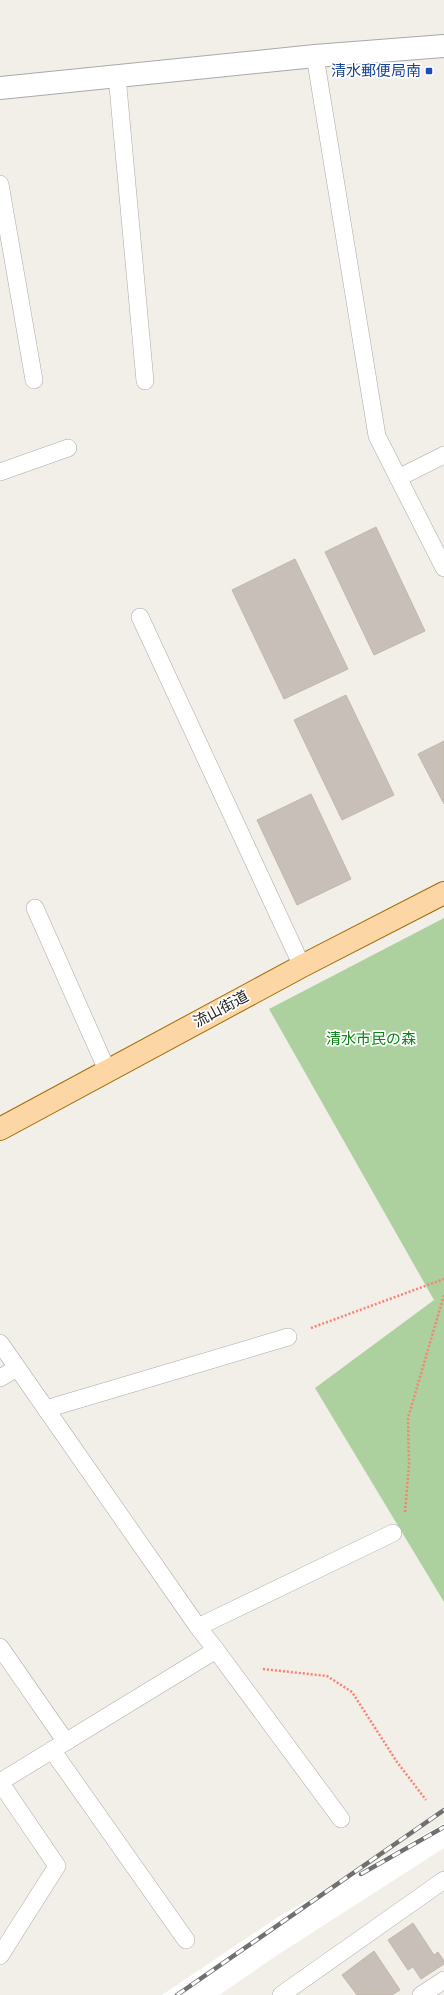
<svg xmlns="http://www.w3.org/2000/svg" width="444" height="1995" font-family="'Sofia Sans Condensed','Noto Sans JP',sans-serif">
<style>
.forest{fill:#add19e}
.pier{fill:#fff}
.building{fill:#c7bfb8;stroke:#c4b6ab}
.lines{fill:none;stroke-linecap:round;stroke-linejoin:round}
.service-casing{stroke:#a9a9a9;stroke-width:18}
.minor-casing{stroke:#a9a9a9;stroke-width:24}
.primary-casing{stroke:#a06b00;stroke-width:24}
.path{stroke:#fa8072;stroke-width:2.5;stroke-dasharray:2 2;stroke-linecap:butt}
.service{stroke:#fff;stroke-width:17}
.minor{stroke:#fff;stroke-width:22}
.primary{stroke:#fcd6a4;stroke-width:22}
.rail-casing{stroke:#707070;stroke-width:4.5}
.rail{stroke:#fff;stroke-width:3;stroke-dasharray:9;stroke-linecap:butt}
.transit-dot{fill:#1a4fb4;stroke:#fff;stroke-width:1.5}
.labels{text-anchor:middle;stroke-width:3.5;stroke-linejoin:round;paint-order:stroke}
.transit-label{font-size:15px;fill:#164399;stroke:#fff;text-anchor:end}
.street-label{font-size:15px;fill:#222;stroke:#fff}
.park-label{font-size:15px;fill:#0c8416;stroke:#fff}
</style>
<rect width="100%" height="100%" fill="#f2efe9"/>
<polygon class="forest" points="444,918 444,1602 315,1388 434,1300 269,1009"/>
<polygon class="pier" points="444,1823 444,1848 282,1952 219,1995 162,1995 278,1917"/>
<g class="building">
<polygon points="376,527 425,631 374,655 325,552"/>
<polygon points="295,559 348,669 284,699 232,590"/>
<polygon points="346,695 394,795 342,820 294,720"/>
<polygon points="444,741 444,804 418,754"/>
<polygon points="311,794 351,879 297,905 257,820"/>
<polygon points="413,1923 434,1955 438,1952 444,1961 444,1964 421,1979 413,1967 408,1970 388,1940"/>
<polygon points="374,1951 400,1990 392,1995 357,1995 342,1975"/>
</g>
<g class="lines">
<defs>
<g id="service">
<polyline points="315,56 377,436 444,568"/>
<polyline points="117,76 145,381"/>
<polyline points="0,184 34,380"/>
<polyline points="0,472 68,448"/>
<polyline points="398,478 444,455"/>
<polyline points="140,617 302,966"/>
<polyline points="35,908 107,1070"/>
<polyline points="0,1343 198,1627 216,1650 0,1782"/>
<polyline points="0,1378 17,1368"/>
<polyline points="46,1409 288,1337"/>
<polyline points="198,1627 393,1533"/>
<polyline points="0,1647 66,1742"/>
<polyline points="216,1650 341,1819"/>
<polyline points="52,1750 186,1940"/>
<polyline points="0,1782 57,1866 0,1956"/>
<polyline points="281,1995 444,1880"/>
<polyline points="421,1995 444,1980"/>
</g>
<polyline id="minor" points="0,88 315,56 444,46"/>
<polyline id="primary" points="0,1129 302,966 444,893"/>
</defs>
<use href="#service" class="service-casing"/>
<use href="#minor" class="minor-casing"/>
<use href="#primary" class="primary-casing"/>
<g class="path">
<polyline points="311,1328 444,1279"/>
<polyline points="405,1512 409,1465 408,1418 444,1295"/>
<polyline points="263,1669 327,1676 352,1692 397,1762 426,1800"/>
</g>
<use href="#service" class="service"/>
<use href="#minor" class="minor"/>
<use href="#primary" class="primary"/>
<defs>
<g id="rail">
<polyline points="361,1874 444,1827"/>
<polyline points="177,1995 444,1810"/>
</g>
</defs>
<use href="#rail" class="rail-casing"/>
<use href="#rail" class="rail"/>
</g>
<rect class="transit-dot" x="425" y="67" width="8" height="8" rx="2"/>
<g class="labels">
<g class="transit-label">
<text x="421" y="76">清水郵便局南</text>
</g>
<g class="street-label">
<text transform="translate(221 1009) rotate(-28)" y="5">流山街道</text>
</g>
<g class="park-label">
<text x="371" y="1044">清水市民の森</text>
</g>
</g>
</svg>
